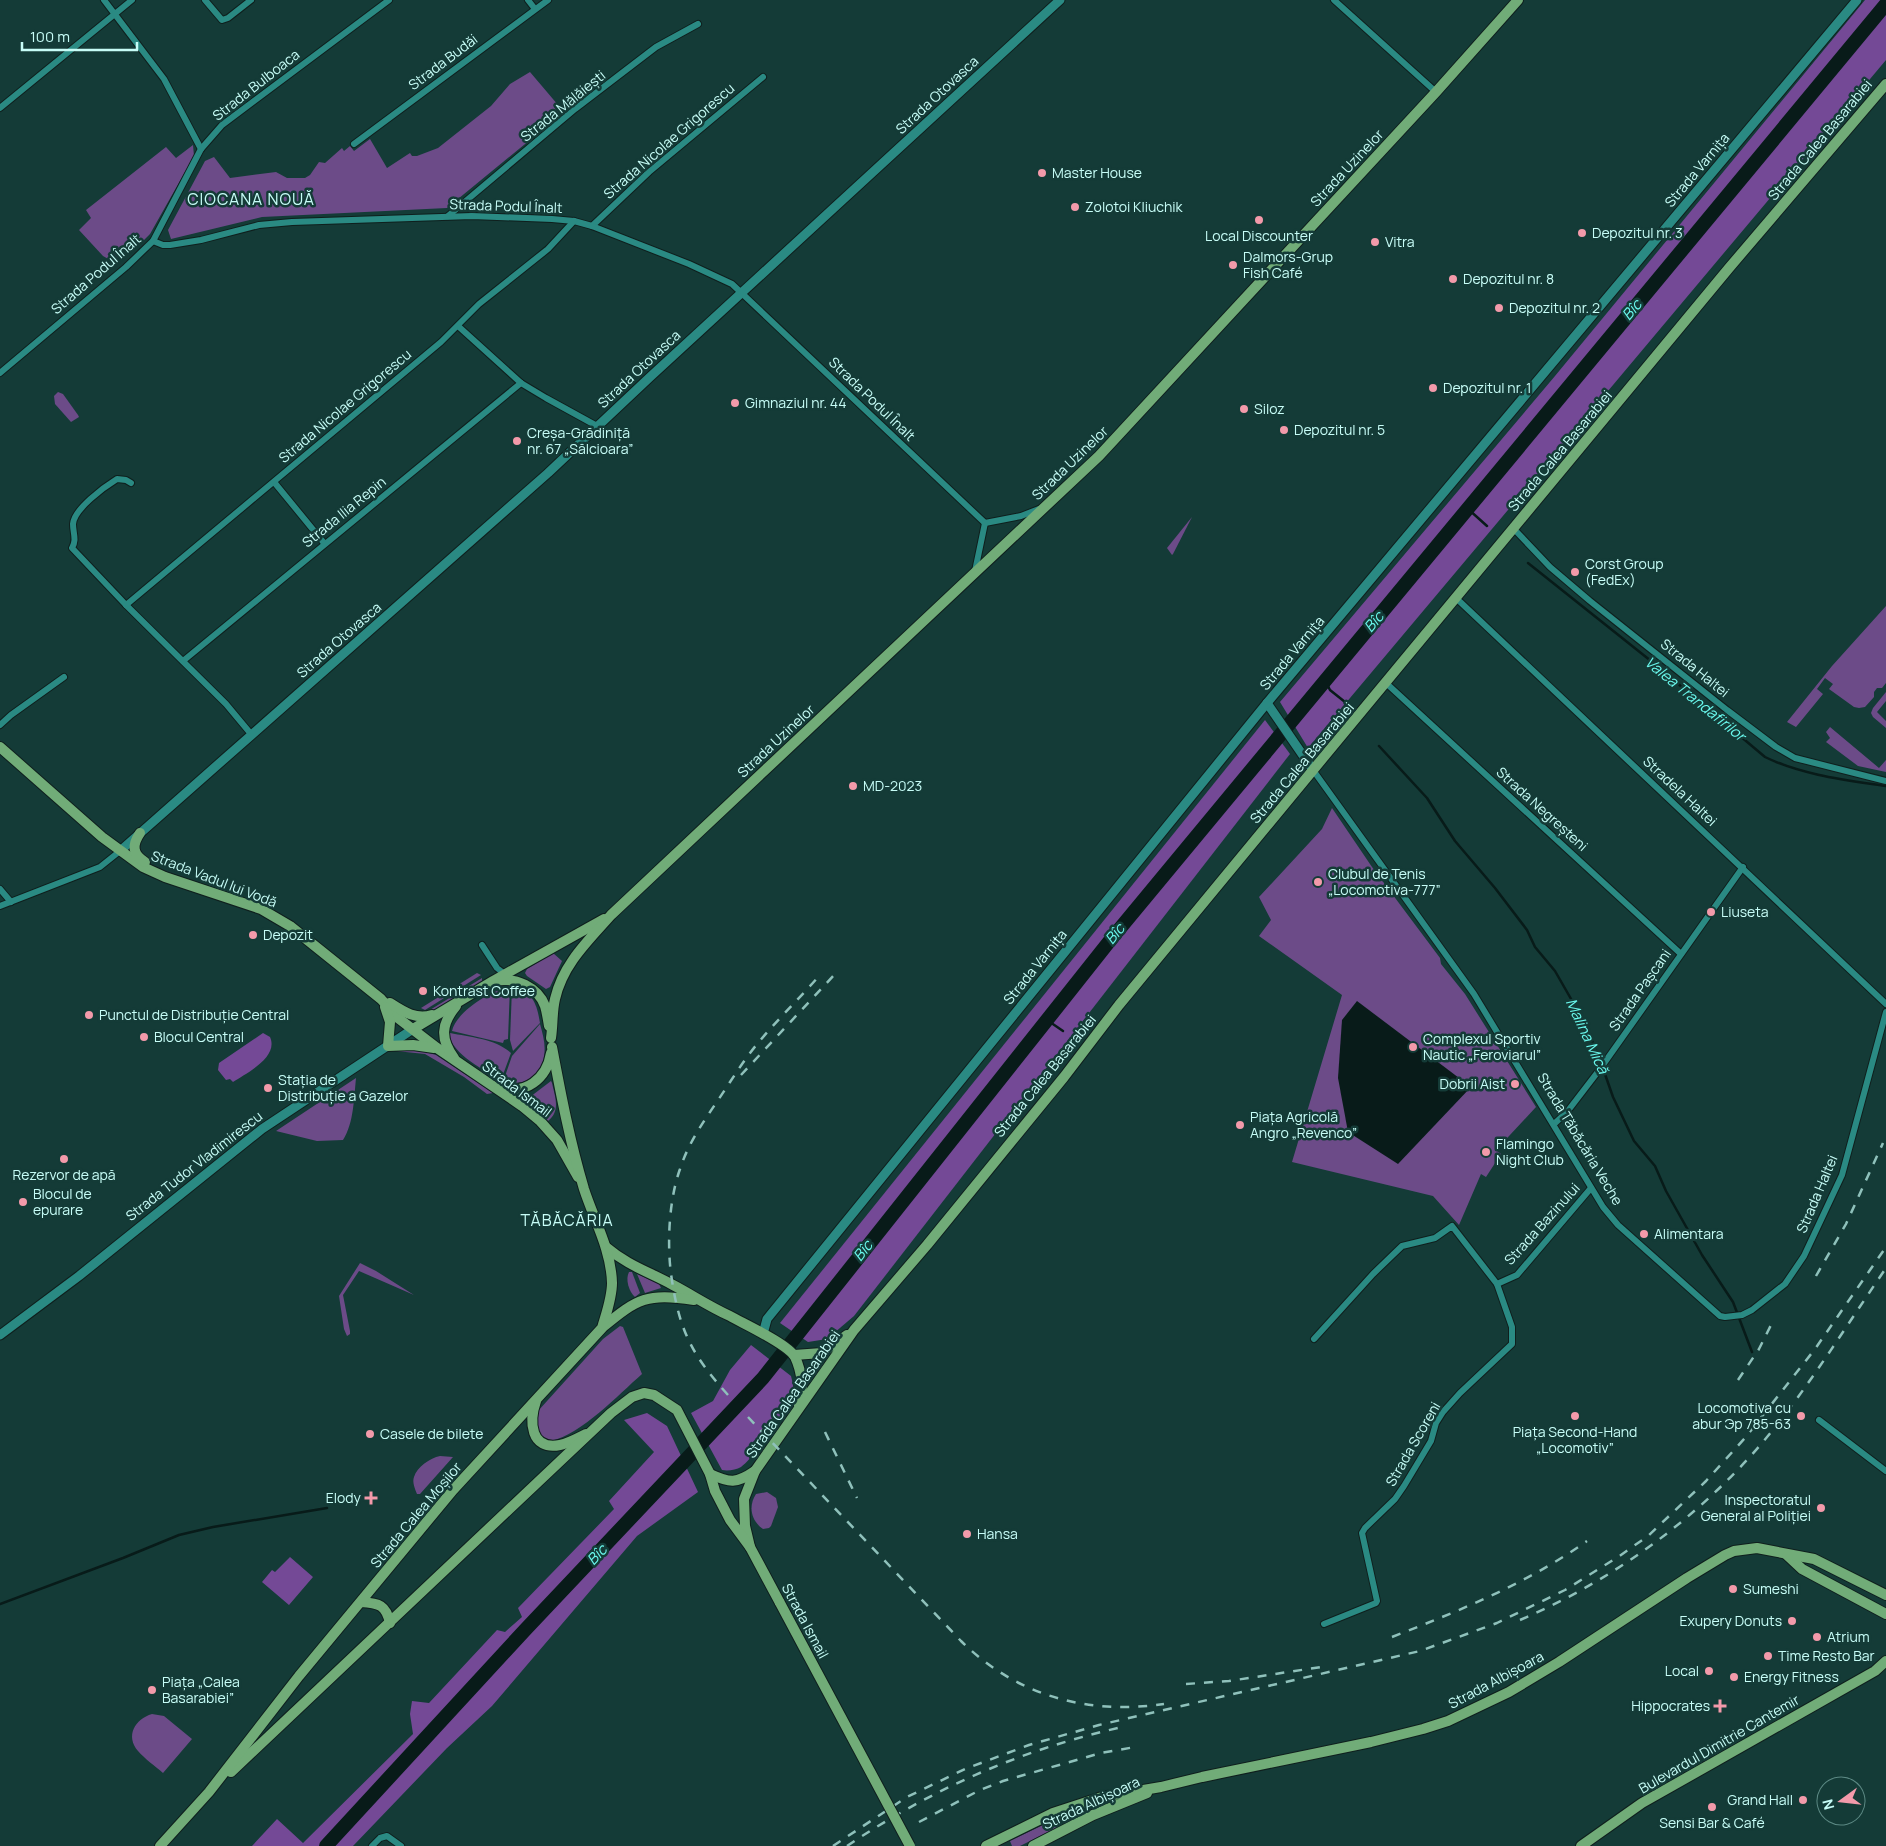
<svg xmlns="http://www.w3.org/2000/svg" width="1886" height="1846" font-family="Manrope,sans-serif">
<style>
.green{fill:#6c4b88}
.forest{fill:#744996}
.water{fill:#081b19}
.lines{fill:none;stroke-linecap:round;stroke-linejoin:round}
.stream{stroke:#081b19;stroke-width:2.5}
.river{stroke:#081b19;stroke-width:14}
.street-casing{stroke:#0f1f1d;stroke-width:8}
.secondary-casing{stroke:#0f1f1d;stroke-width:11}
.primary-casing{stroke:#0f1f1d;stroke-width:12}
.street{stroke:#2a8a83;stroke-width:6}
.secondary{stroke:#2a8a83;stroke-width:9}
.primary{stroke:#71ac78;stroke-width:10}
.rail{stroke:#8fc1bb;stroke-width:2.5;stroke-dasharray:9 9;stroke-linecap:butt}
.primary-bridge-casing{stroke:#0f1f1d;stroke-width:12;stroke-linecap:butt}
.primary-bridge{stroke:#71ac78;stroke-width:10}
.poi-dot{fill:#f39aaa;stroke:#143b37;stroke-width:2}
.labels{text-anchor:middle;stroke-width:5;stroke-linejoin:round;paint-order:stroke}
.street-label{font-size:14px;fill:#c7fdf7;stroke:#143b37}
.poi-label{font-size:14px;fill:#c7fdf7;stroke:#143b37;text-anchor:start}
.water-label{font-size:15px;font-style:italic;fill:#6af9ee;stroke:#143b37}
.quarter-label{font-size:16px;letter-spacing:1px;fill:#c7fdf7;stroke:#143b37}
</style>
<rect width="100%" height="100%" fill="#143b37"/>
<g class="green">
<polygon points="530,72 564,112 447,208 262,217 171,239 168,230 205,161 214,157 230,178 276,172 287,178 305,178 310,175 319,162 325,163 342,148 344,151 350,146 354,151 370,139 387,168 410,153 412,156 417,156 438,148 491,106 510,84"/>
<polygon points="193,145 194,156 150,234 138,246 119,257 110,260 103,256 79,230 91,218 86,210 166,147 176,158"/>
<polygon points="58,392 63,394 78,415 79,417 71,422 55,404 54,396"/>
<polygon points="1192,517 1173,554 1172,555 1167,548"/>
<polygon points="1886,606 1886,683 1882,688 1877,688 1874,692 1874,697 1865,707 1859,708 1854,707 1829,689 1833,684 1825,678 1817,689 1823,694 1796,727 1787,722 1832,666"/>
<polygon points="1886,692 1886,701 1877,712 1886,721 1886,728 1873,717 1871,713 1873,708"/>
<polygon points="1830,727 1879,768 1886,760 1886,772 1858,766 1826,742 1830,738 1826,732"/>
<polygon points="1332,808 1372,867 1440,958 1441,964 1465,994 1536,1107 1496,1150 1501,1154 1486,1177 1481,1174 1459,1225 1433,1196 1292,1162 1342,995 1259,936 1271,920 1259,897 1322,829"/>
<polygon points="553,953 562,961 550,987 546,989 527,976 525,973 527,969"/>
<polygon points="477,973 481,975 425,1010 421,1008"/>
<polygon points="482,978 482,982 434,1010 425,1013"/>
<path d="M 510,987 L 508,1039 L 504,1040 L 503,1043 L 452,1031 C 456,1012 491,990 510,987 Z"/>
<path d="M 513,987 C 533,991 537,1005 540,1023 L 513,1051 L 510,1040 L 512,988 Z"/>
<path d="M 540,1024 C 543,1035 546,1045 544,1056 C 542,1077 522,1087 503,1082 L 512,1056 Z"/>
<path d="M 450,1033 C 470,1037 496,1039 511,1053 L 501,1080 C 487,1072 448,1052 450,1033 Z"/>
<polygon points="403,1049 422,1051 436,1055 493,1093 487,1094 464,1077 425,1054 396,1051"/>
<path d="M 356,1078 C 354,1097 354,1123 343,1140 L 317,1141 L 276,1131 Z"/>
<path d="M 551,1081 L 552,1083 C 555,1097 561,1111 548,1121 L 527,1101 L 530,1097 Z"/>
<polygon points="360,1263 376,1271 414,1295 359,1271 343,1295 350,1331 350,1334 347,1336 344,1329 339,1296"/>
<path d="M 629,1272 L 632,1272 L 640,1293 L 635,1297 C 629,1292 625,1279 629,1272 Z"/>
<polygon points="637,1274 659,1284 661,1288 645,1293"/>
<path d="M 620,1326 L 623,1327 L 642,1374 C 618,1395 582,1434 551,1441 C 537,1436 534,1425 538,1411 L 603,1339 Z"/>
<path d="M 440,1456 L 453,1457 L 420,1494 L 417,1494 C 415,1489 412,1482 414,1477 C 417,1467 430,1458 440,1456 Z"/>
<path d="M 767,1492 L 776,1498 L 778,1507 L 771,1526 L 769,1528 L 763,1529 C 751,1521 748,1506 756,1494 Z"/>
<path d="M 152,1714 L 164,1716 L 192,1739 L 163,1773 C 155,1766 145,1759 138,1751 C 125,1736 135,1719 152,1714 Z"/>
<polygon points="1057,1820 1059,1825 1056,1828 1020,1846 1012,1846 1010,1841 1043,1825"/>
</g>
<g class="forest">
<polygon points="1865,0 1886,0 1886,60 1308,748 1280,702 1555,376"/>
<polygon points="1265,720 1290,754 854,1316 827,1339 808,1342 780,1323"/>
<path d="M 263,1033 L 270,1037 C 279,1057 247,1073 233,1082 L 230,1079 L 226,1080 L 218,1070 L 219,1063 Z"/>
<path d="M 751,1345 L 791,1376 C 792,1380 794,1387 793,1391 C 790,1406 753,1459 741,1467 C 736,1470 728,1471 722,1470 L 691,1413 L 713,1401 L 730,1370 Z"/>
<polygon points="647,1413 667,1426 698,1492 637,1536 492,1706 447,1748 353,1846 252,1846 277,1819 303,1843 413,1734 410,1714 412,1701 429,1703 497,1630 505,1632 522,1617 518,1608 614,1509 609,1501 654,1452 624,1420"/>
<polygon points="290,1557 313,1577 289,1605 262,1582 272,1570 275,1572"/>
</g>
<polygon class="water" points="1357,1001 1471,1087 1398,1164 1348,1132 1338,1078 1342,1020"/>
<g class="lines">
<g class="stream">
<polyline points="1467,508 1487,526"/>
<path d="M 1528,563 L 1651,661 L 1765,757 C 1802,775 1846,780 1886,786"/>
<polyline points="1325,680 1330,690 1345,702"/>
<polyline points="1379,746 1427,798 1455,841 1495,888 1527,930 1535,947 1555,971 1582,1018 1599,1057 1613,1097 1634,1141 1655,1166 1666,1191 1702,1255 1733,1302 1752,1352"/>
<polyline points="1047,1020 1063,1031"/>
<polyline points="0,1604 123,1558 179,1535 213,1527 327,1508"/>
</g>
<polyline class="river" points="326,1846 525,1630 763,1378 1112,938 1886,4"/>
<defs>
<g id="street">
<polyline points="104,0 164,79 201,149"/>
<polyline points="205,0 222,20 228,18 251,0"/>
<polyline points="528,0 535,9"/>
<polyline points="1334,0 1436,92"/>
<polyline points="0,108 132,0"/>
<polyline points="354,144 548,0"/>
<polyline points="448,216 575,109 656,47 698,24"/>
<polyline points="592,226 649,172 763,77"/>
<polyline points="153,241 163,245 170,245 201,240 259,225 292,222 472,216 552,219 574,221 592,226 689,264 732,284 985,523"/>
<polyline points="458,326 521,383 546,398 597,426"/>
<polyline points="0,373 126,267 153,241 201,149 222,125 389,0"/>
<polyline points="274,482 324,543"/>
<path d="M 131,483 L 126,480 L 117,479 C 104,487 74,509 73,524 C 73,533 77,540 72,548 L 126,605 L 226,704 L 251,734"/>
<polyline points="985,523 1021,516 1039,509"/>
<polyline points="1514,529 1550,567 1590,601 1727,710 1776,747 1795,758 1886,781"/>
<polyline points="975,571 985,523"/>
<polyline points="1456,598 1886,1004"/>
<polyline points="126,605 441,342 479,304 548,249 574,221"/>
<polyline points="183,661 521,383"/>
<polyline points="1386,683 1681,954"/>
<polyline points="0,725 11,715 64,677"/>
<polyline points="1313,770 1474,994 1603,1207 1618,1225 1720,1316 1725,1317 1742,1315 1752,1310 1785,1284 1804,1256 1842,1175 1886,1012"/>
<polyline points="0,889 11,902"/>
<polyline points="0,906 100,867 120,851"/>
<polyline points="482,945 497,968 506,975"/>
<polyline points="1554,1124 1567,1112 1600,1069 1743,867"/>
<polyline points="1497,1284 1517,1275 1591,1188"/>
<polyline points="1314,1339 1373,1274 1402,1246 1435,1238 1452,1226 1497,1284 1512,1327 1512,1344 1460,1393 1443,1412 1436,1423 1431,1441 1404,1486 1395,1499 1365,1528 1362,1533 1377,1601 1376,1603 1324,1624"/>
<polyline points="1819,1420 1886,1471"/>
<polyline points="372,1846 380,1838 387,1836 401,1846"/>
</g>
<g id="secondary">
<polyline points="1267,703 1313,770"/>
<polyline points="120,851 548,473 650,377 1060,0"/>
<polyline points="763,1334 767,1319 1267,703 1857,0"/>
<polyline points="0,1335 79,1276 262,1129 413,1029"/>
</g>
<g id="primary">
<polyline points="0,747 102,837 143,867 165,877 261,909 290,926 381,999 398,1018 437,1048 522,1106 540,1121 557,1140 578,1177"/>
<path d="M 140,833 C 132,845 132,854 145,862"/>
<path d="M 496,981 C 516,977 538,987 545,1006 C 547,1013 548,1020 549,1026"/>
<path d="M 390,1003 C 404,1012 416,1020 432,1015"/>
<polyline points="385,1007 390,1022 388,1046 413,1045 434,1048"/>
<polyline points="413,1029 493,981 604,919"/>
<path d="M 551,1038 C 553,1025 552,1011 555,999 C 563,964 588,941 611,915 L 1099,456 L 1436,92 L 1518,0"/>
<path d="M 454,1058 C 440,1039 441,1024 456,1006"/>
<path d="M 499,1086 C 525,1097 547,1078 551,1053"/>
<path d="M 606,1247 C 627,1265 649,1272 673,1285 C 692,1295 710,1307 730,1316 C 744,1324 788,1344 795,1357 C 802,1372 804,1390 799,1405"/>
<path d="M 603,1327 C 638,1298 647,1293 694,1300"/>
<polyline points="794,1355 822,1353 847,1335"/>
<path d="M 536,1401 C 529,1421 530,1451 560,1445 C 569,1443 578,1438 586,1434"/>
<path d="M 710,1474 C 730,1483 736,1484 755,1471"/>
<polyline points="750,1547 745,1526 744,1499 755,1471 854,1330 927,1245 1064,1077 1119,1005 1313,770 1729,268 1886,84"/>
<polyline points="1787,1555 1802,1569 1886,1614"/>
<path d="M 361,1602 C 379,1603 386,1605 390,1623"/>
<polyline points="231,1772 611,1413 632,1397 644,1393 654,1395 677,1410 710,1474 715,1491 730,1520 750,1547 780,1603"/>
<path d="M 160,1846 L 209,1792 L 299,1676 L 453,1490 L 602,1328 C 606,1314 612,1298 612,1283 C 611,1249 594,1220 584,1189 C 570,1142 561,1095 552,1047"/>
<polyline points="986,1846 1053,1813 1102,1797 1161,1787 1202,1777 1371,1742 1423,1729 1448,1721 1509,1692 1559,1662 1687,1578 1725,1555 1734,1551 1757,1548 1814,1559 1886,1595"/>
<polyline points="1033,1846 1093,1815 1147,1793"/>
<polyline points="1581,1846 1642,1803 1875,1671 1886,1661"/>
</g>
</defs>
<use href="#street" class="street-casing"/>
<use href="#secondary" class="secondary-casing"/>
<use href="#primary" class="primary-casing"/>
<use href="#street" class="street"/>
<use href="#secondary" class="secondary"/>
<use href="#primary" class="primary"/>
<g class="rail">
<polyline points="741,1075 836,973"/>
<polyline points="1816,1276 1846,1224 1883,1143"/>
<polyline points="1738,1380 1759,1349 1771,1325"/>
<path d="M 728,1395 C 691,1354 679,1330 671,1274 C 667,1242 669,1200 680,1169 C 688,1144 702,1124 716,1103 C 730,1083 742,1062 758,1043 C 777,1020 799,999 819,976"/>
<path d="M 748,1417 L 961,1641 C 1017,1696 1087,1715 1164,1704"/>
<polyline points="825,1432 857,1498"/>
<path d="M 1520,1620 C 1621,1577 1713,1507 1780,1421 C 1818,1372 1851,1319 1886,1268"/>
<path d="M 1392,1637 C 1461,1610 1526,1584 1587,1541"/>
<polyline points="1186,1684 1229,1681 1321,1667"/>
<polyline points="919,1822 980,1790 1003,1781 1101,1753 1135,1747"/>
<polyline points="833,1846 907,1797 965,1769 1029,1745 1099,1725 1420,1651 1497,1623 1565,1590 1618,1557 1648,1536 1706,1481 1745,1438 1815,1349 1886,1247"/>
<path d="M 847,1846 C 932,1789 1018,1751 1118,1728"/>
</g>
<defs>
<polyline id="primary-bridge" points="780,1603 910,1846"/>
</defs>
<use href="#primary-bridge" class="primary-bridge-casing"/>
<use href="#primary-bridge" class="primary-bridge"/>
</g>
<g class="poi-dot">
<circle cx="1042" cy="173" r="5"/>
<circle cx="1075" cy="207" r="5"/>
<circle cx="1259" cy="220" r="5"/>
<circle cx="1582" cy="233" r="5"/>
<circle cx="1375" cy="242" r="5"/>
<circle cx="1233" cy="265" r="5"/>
<circle cx="1453" cy="279" r="5"/>
<circle cx="1499" cy="308" r="5"/>
<circle cx="1433" cy="388" r="5"/>
<circle cx="735" cy="403" r="5"/>
<circle cx="1244" cy="409" r="5"/>
<circle cx="1284" cy="430" r="5"/>
<circle cx="517" cy="441" r="5"/>
<circle cx="1575" cy="572" r="5"/>
<circle cx="853" cy="786" r="5"/>
<circle cx="1318" cy="882" r="5"/>
<circle cx="1711" cy="912" r="5"/>
<circle cx="253" cy="935" r="5"/>
<circle cx="423" cy="991" r="5"/>
<circle cx="89" cy="1015" r="5"/>
<circle cx="144" cy="1037" r="5"/>
<circle cx="1413" cy="1047" r="5"/>
<circle cx="1515" cy="1084" r="5"/>
<circle cx="268" cy="1088" r="5"/>
<circle cx="1240" cy="1125" r="5"/>
<circle cx="1486" cy="1152" r="5"/>
<circle cx="64" cy="1159" r="5"/>
<circle cx="23" cy="1202" r="5"/>
<circle cx="1644" cy="1234" r="5"/>
<circle cx="1575" cy="1416" r="5"/>
<circle cx="1801" cy="1416" r="5"/>
<circle cx="370" cy="1434" r="5"/>
<path d="M368.5 1490.5h5v5h5v5h-5v5h-5v-5h-5v-5h5z"/>
<circle cx="1821" cy="1508" r="5"/>
<circle cx="967" cy="1534" r="5"/>
<circle cx="1733" cy="1589" r="5"/>
<circle cx="1792" cy="1621" r="5"/>
<circle cx="1817" cy="1637" r="5"/>
<circle cx="1768" cy="1656" r="5"/>
<circle cx="1709" cy="1671" r="5"/>
<circle cx="1734" cy="1677" r="5"/>
<circle cx="152" cy="1690" r="5"/>
<path d="M1717.5 1698.5h5v5h5v5h-5v5h-5v-5h-5v-5h5z"/>
<circle cx="1803" cy="1800" r="5"/>
<circle cx="1712" cy="1807" r="5"/>
</g>
<g class="labels">
<g class="street-label">
<text transform="translate(443 62) rotate(-37)" y="5">Strada Budăi</text>
<text transform="translate(256 85) rotate(-38)" y="5">Strada Bulboaca</text>
<text transform="translate(937 95) rotate(-43)" y="5">Strada Otovasca</text>
<text transform="translate(563 106) rotate(-39)" y="5">Strada Mălăiești</text>
<text transform="translate(1820 140) rotate(-50)" y="5">Strada Calea Basarabiei</text>
<text transform="translate(669 141) rotate(-41)" y="5">Strada Nicolae Grigorescu</text>
<text transform="translate(1347 168) rotate(-47)" y="5">Strada Uzinelor</text>
<text transform="translate(1697 170) rotate(-50)" y="5">Strada Varnița</text>
<text transform="translate(506 206) rotate(2)" y="5">Strada Podul Înalt</text>
<text transform="translate(96 274) rotate(-41)" y="5">Strada Podul Înalt</text>
<text transform="translate(639 369) rotate(-43)" y="5">Strada Otovasca</text>
<text transform="translate(872 399) rotate(44)" y="5">Strada Podul Înalt</text>
<text transform="translate(345 406) rotate(-40)" y="5">Strada Nicolae Grigorescu</text>
<text transform="translate(1560 451) rotate(-50)" y="5">Strada Calea Basarabiei</text>
<text transform="translate(1070 463) rotate(-44)" y="5">Strada Uzinelor</text>
<text transform="translate(344 512) rotate(-39)" y="5">Strada Ilia Repin</text>
<text transform="translate(339 640) rotate(-41)" y="5">Strada Otovasca</text>
<text transform="translate(1292 653) rotate(-50)" y="5">Strada Varnița</text>
<text transform="translate(1695 668) rotate(39)" y="5">Strada Haltei</text>
<text transform="translate(776 741) rotate(-43)" y="5">Strada Uzinelor</text>
<text transform="translate(1302 763) rotate(-50)" y="5">Strada Calea Basarabiei</text>
<text transform="translate(1680 791) rotate(43)" y="5">Stradela Haltei</text>
<text transform="translate(1542 809) rotate(42)" y="5">Strada Negreșteni</text>
<text transform="translate(214 879) rotate(21)" y="5">Strada Vadul lui Vodă</text>
<text transform="translate(1035 967) rotate(-51)" y="5">Strada Varnița</text>
<text transform="translate(1640 990) rotate(-55)" y="5">Strada Pașcani</text>
<text transform="translate(1045 1076) rotate(-51)" y="5">Strada Calea Basarabiei</text>
<text transform="translate(517 1089) rotate(37)" y="5">Strada Ismail</text>
<text transform="translate(1580 1139) rotate(59)" y="5">Strada Tăbăcăria Veche</text>
<text transform="translate(194 1166) rotate(-38)" y="5">Strada Tudor Vladimirescu</text>
<text transform="translate(1817 1194) rotate(-67)" y="5">Strada Haltei</text>
<text transform="translate(1542 1224) rotate(-48)" y="5">Strada Bazinului</text>
<text transform="translate(793 1394) rotate(-55)" y="5">Strada Calea Basarabiei</text>
<text transform="translate(1413 1444) rotate(-60)" y="5">Strada Scoreni</text>
<text transform="translate(416 1515) rotate(-50)" y="5">Strada Calea Moșilor</text>
<text transform="translate(805 1621) rotate(62)" y="5">Strada Ismail</text>
<text transform="translate(1496 1680) rotate(-28)" y="5">Strada Albișoara</text>
<text transform="translate(1719 1744) rotate(-30)" y="5">Bulevardul Dimitrie Cantemir</text>
<text transform="translate(1091 1803) rotate(-25)" y="5">Strada Albișoara</text>
</g>
<g class="poi-label">
<text x="1052" y="178">Master House</text>
<text x="1085" y="212">Zolotoi Kliuchik</text>
<text x="1592" y="238">Depozitul nr. 3</text>
<text x="1259" y="241" text-anchor="middle">Local Discounter</text>
<text x="1385" y="247">Vitra</text>
<text x="1243" y="262">Dalmors-Grup<tspan x="1243" dy="16">Fish Café</tspan></text>
<text x="1463" y="284">Depozitul nr. 8</text>
<text x="1509" y="313">Depozitul nr. 2</text>
<text x="1443" y="393">Depozitul nr. 1</text>
<text x="745" y="408">Gimnaziul nr. 44</text>
<text x="1254" y="414">Siloz</text>
<text x="1294" y="435">Depozitul nr. 5</text>
<text x="527" y="438">Creșa-Grădiniță<tspan x="527" dy="16">nr. 67 „Sălcioara”</tspan></text>
<text x="1585" y="569">Corst Group<tspan x="1585" dy="16">(FedEx)</tspan></text>
<text x="863" y="791">MD-2023</text>
<text x="1328" y="879">Clubul de Tenis<tspan x="1328" dy="16">„Locomotiva-777”</tspan></text>
<text x="1721" y="917">Liuseta</text>
<text x="263" y="940">Depozit</text>
<text x="433" y="996">Kontrast Coffee</text>
<text x="99" y="1020">Punctul de Distribuție Central</text>
<text x="154" y="1042">Blocul Central</text>
<text x="1423" y="1044">Complexul Sportiv<tspan x="1423" dy="16">Nautic „Feroviarul”</tspan></text>
<text x="278" y="1085">Stația de<tspan x="278" dy="16">Distribuție a Gazelor</tspan></text>
<text x="1505" y="1089" text-anchor="end">Dobrii Aist</text>
<text x="1250" y="1122">Piața Agricolă<tspan x="1250" dy="16">Angro „Revenco”</tspan></text>
<text x="1496" y="1149">Flamingo<tspan x="1496" dy="16">Night Club</tspan></text>
<text x="64" y="1180" text-anchor="middle">Rezervor de apă</text>
<text x="33" y="1199">Blocul de<tspan x="33" dy="16">epurare</tspan></text>
<text x="1654" y="1239">Alimentara</text>
<text x="1791" y="1413" text-anchor="end">Locomotiva cu<tspan x="1791" dy="16">abur Эр 785-63</tspan></text>
<text x="1575" y="1437" text-anchor="middle">Piața Second-Hand<tspan x="1575" dy="16">„Locomotiv”</tspan></text>
<text x="380" y="1439">Casele de bilete</text>
<text x="361" y="1503" text-anchor="end">Elody</text>
<text x="1811" y="1505" text-anchor="end">Inspectoratul<tspan x="1811" dy="16">General al Poliției</tspan></text>
<text x="977" y="1539">Hansa</text>
<text x="1743" y="1594">Sumeshi</text>
<text x="1782" y="1626" text-anchor="end">Exupery Donuts</text>
<text x="1827" y="1642">Atrium</text>
<text x="1778" y="1661">Time Resto Bar</text>
<text x="1699" y="1676" text-anchor="end">Local</text>
<text x="1744" y="1682">Energy Fitness</text>
<text x="162" y="1687">Piața „Calea<tspan x="162" dy="16">Basarabiei”</tspan></text>
<text x="1710" y="1711" text-anchor="end">Hippocrates</text>
<text x="1793" y="1805" text-anchor="end">Grand Hall</text>
<text x="1712" y="1828" text-anchor="middle">Sensi Bar &amp; Café</text>
</g>
<g class="water-label">
<text transform="translate(1632 310) rotate(-50)" y="5">Bîc</text>
<text transform="translate(1374 622) rotate(-50)" y="5">Bîc</text>
<text transform="translate(1695 699) rotate(39)" y="5">Valea Trandafirilor</text>
<text transform="translate(1115 934) rotate(-51)" y="5">Bîc</text>
<text transform="translate(1587 1036) rotate(65)" y="5">Malina Mică</text>
<text transform="translate(863 1251) rotate(-52)" y="5">Bîc</text>
<text transform="translate(597 1555) rotate(-47)" y="5">Bîc</text>
</g>
<g class="quarter-label">
<text x="251" y="205">CIOCANA NOUĂ</text>
<text x="567" y="1226">TĂBĂCĂRIA</text>
</g>
</g>
<g transform="translate(1841 1801) rotate(255)"><circle r="24" fill="#143b37" stroke="#5c8984"/>
<path d="M0-4L9 19L0 12L-9 19Z" fill="#f39aaa"/>
<text y="-8" font-size="14" font-weight="bold" text-anchor="middle" fill="#c7fdf7">N</text>
</g>
<path d="M22 42v8h115v-8" fill="none" stroke="#c7fdf7" stroke-width="2.5"/>
<text x="30" y="42" font-size="15" fill="#c7fdf7" stroke="#143b37" stroke-width="4" paint-order="stroke">100 m</text>
</svg>
